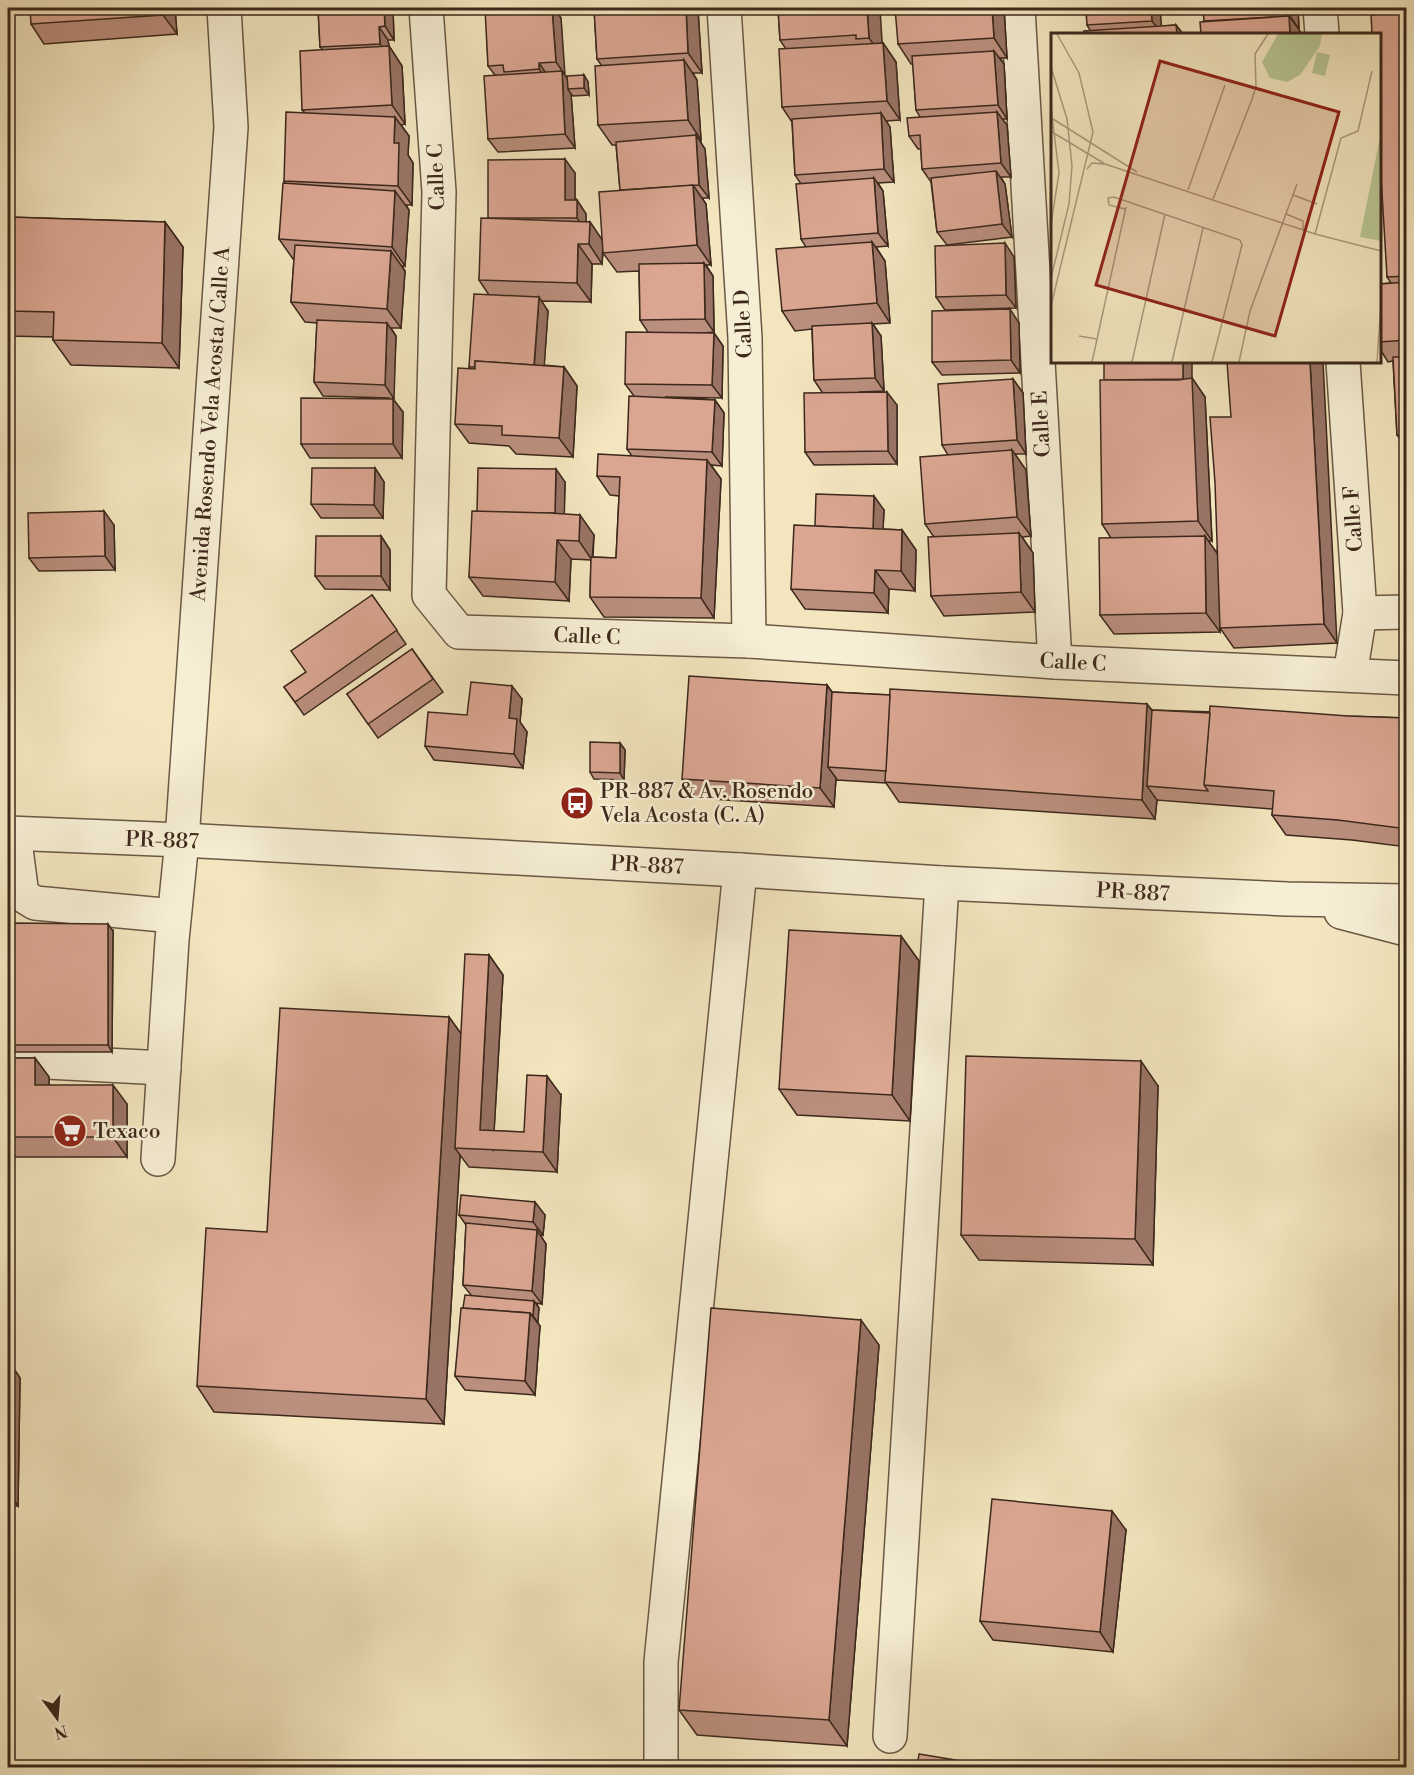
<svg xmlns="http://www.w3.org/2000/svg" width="1414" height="1775" font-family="'Libre Bodoni',serif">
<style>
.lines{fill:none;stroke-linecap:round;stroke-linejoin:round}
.minor-casing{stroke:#6a5845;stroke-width:36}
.minor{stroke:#f7efd5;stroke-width:33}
.wall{fill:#bb8f7e;stroke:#3d281c;stroke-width:1.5}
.shaded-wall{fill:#997466;stroke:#3d281c;stroke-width:1.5}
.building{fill:#daa692;stroke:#3d281c;stroke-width:1.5}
.labels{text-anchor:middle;stroke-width:5;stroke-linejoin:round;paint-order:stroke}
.street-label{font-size:21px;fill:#3d281c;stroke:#f7efd5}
.poi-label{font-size:21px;fill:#3d281c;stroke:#f7efd5;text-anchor:start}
.inset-road{fill:none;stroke:#aa9a7e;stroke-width:1.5}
.view{fill:#8f2418;fill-opacity:0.15;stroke:#8f2418;stroke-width:3}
.inset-edge{fill:none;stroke:#3d281c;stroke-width:3}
</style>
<rect width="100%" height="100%" fill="#f3e6bf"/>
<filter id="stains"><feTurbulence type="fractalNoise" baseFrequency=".00333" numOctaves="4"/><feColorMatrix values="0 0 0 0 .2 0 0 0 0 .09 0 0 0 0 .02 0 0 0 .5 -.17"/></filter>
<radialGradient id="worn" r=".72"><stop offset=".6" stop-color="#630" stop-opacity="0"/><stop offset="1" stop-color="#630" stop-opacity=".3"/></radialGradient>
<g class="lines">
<defs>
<g id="minor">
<polyline points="426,8 439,192 429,595 459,632 749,641 1055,662 1406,678"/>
<polyline points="724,8 745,338 749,641"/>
<polyline points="1018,8 1055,662"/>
<polyline points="1320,8 1322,34"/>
<polyline points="1343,362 1360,613 1350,675"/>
<polyline points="1360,613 1406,612"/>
<polyline points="8,833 182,840 740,870 942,883 1287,899 1406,901"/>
<polyline points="14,834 22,895 35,903 174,916"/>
<polyline points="1341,912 1406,929"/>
<polyline points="8,1060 164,1068"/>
<polyline points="158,1159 172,940 182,840 231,127 224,8"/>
<polyline points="890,1736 942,883"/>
<polyline points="661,1768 661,1662 740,870"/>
</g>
</defs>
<use href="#minor" class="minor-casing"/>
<use href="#minor" class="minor"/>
</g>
<g class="wall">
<polygon points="175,8 177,34 44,44 31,24"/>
<polygon points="318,8 393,8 394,40 388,40 389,46 402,66 405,124 401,125 409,136 408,155 413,163 412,205 406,205 409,210 405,266 402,266 405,271 401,328 391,328 396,336 393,399 403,412 402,458 310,458 301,444 388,398 323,396 314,382 317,323 305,322 291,302 294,259 293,259 279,239 285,183 284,181 305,113 302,110 322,49 320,47"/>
<polygon points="485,8 581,8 582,10 556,11 561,18 564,75 568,80 584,75 588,82 589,95 573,96 571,94 575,148 498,152 488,139 495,75 488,66 486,9"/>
<polygon points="594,8 696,8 698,10 702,73 693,73 697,80 701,140 699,140 705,149 709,198 702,198 706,204 711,265 706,265 713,276 714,332 704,333 714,333 723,346 722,398 665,397 715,400 724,413 722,466 711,465 721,479 714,618 604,617 590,597 591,560 571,559 569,601 483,596 469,577 477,512 565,482 564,514 594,535 593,557 616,558 619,496 610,495 597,476 632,456 627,449 634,396 625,384 648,332 640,320 639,271 617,272 603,253 602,264 592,264 591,302 541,301 548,311 544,365 564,367 577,386 573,457 516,454 509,446 469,443 455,424 471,369 469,367 489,295 479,280 488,218 575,173 575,200 577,200 586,214 586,222 590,222 602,240 620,190 616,145 612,145 598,125 602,66 597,59"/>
<polygon points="778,8 883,43 896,62 900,120 886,121 890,127 894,182 878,183 883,191 888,246 876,247 885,261 890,323 873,324 881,336 884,391 859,392 897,405 897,464 814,465 805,452 822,392 814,380 812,329 795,331 782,311 806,247 801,239 801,184 795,175 792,122 782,107 786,49 780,40"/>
<polygon points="1004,8 1007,58 1000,58 1004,64 1007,119 1002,119 1007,125 1011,177 1001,177 1005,184 1012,237 947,245 937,232 931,182 922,169 921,149 918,149 909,136 920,117 916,110 913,64 911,64 898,44"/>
<polygon points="1086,8 1169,8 1160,8 1161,26 1176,25 1183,34 1084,34 1090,30 1087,25"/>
<polygon points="1203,8 1298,8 1299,29 1298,29 1302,34 1201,34 1204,22"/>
<polygon points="1407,8 1407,448 1397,435 1393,361 1388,362 1380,349 1380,284 1391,283 1387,277"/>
<polygon points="8,217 165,222 183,247 179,368 71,365 53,340 53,337 8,336"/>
<polygon points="1014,257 1016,308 945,310 936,297"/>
<polygon points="1019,323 1020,373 942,375 932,362"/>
<polygon points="1192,378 1205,397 1212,541 1208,541 1217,553 1231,417 1337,643 1234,648 1220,628 1219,618 1220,632 1114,634 1100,615 1111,538 1102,524"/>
<polygon points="1013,379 1023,393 1026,454 1015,454 1026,470 1031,536 1022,537 1033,553 1035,612 944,616 931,596 934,537 925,524 948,455 942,445"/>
<polygon points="375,468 384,482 383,518 321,518 311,504"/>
<polygon points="884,510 883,529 902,530 916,550 915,591 889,589 888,613 805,609 791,589 815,526"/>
<polygon points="114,525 115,570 39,571 29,558"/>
<polygon points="381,536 390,550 390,590 325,589 315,576"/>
<polygon points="372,595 406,644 304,715 284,687 306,672"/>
<polygon points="412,649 443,692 378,738 347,694"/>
<polygon points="827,685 832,692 890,695 1147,704 1152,710 1407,718 1407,847 1352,840 1286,835 1272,815 1273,809 1157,800 1155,819 899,802 886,783 837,780 836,778 834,807 696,798 682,779"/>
<polygon points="522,699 520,722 527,732 523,768 434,760 425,746"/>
<polygon points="620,743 625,750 624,780 594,779 590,772"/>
<polygon points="113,931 112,1052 16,1052 11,1045"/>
<polygon points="901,936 919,961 910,1121 797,1115 779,1089"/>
<polygon points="489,955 503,975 494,1131 524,1132 561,1095 557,1172 469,1167 460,1155 444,1424 214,1412 197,1386 267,1232 449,1017 461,1034"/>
<polygon points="8,1058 35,1058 49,1077 49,1085 127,1104 127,1157 14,1157 8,1148"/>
<polygon points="1158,1086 1153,1265 979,1260 961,1235"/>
<polygon points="459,1215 545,1215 543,1235 540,1235 546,1244 542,1304 536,1303 539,1308 537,1322 540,1326 535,1395 465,1390 455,1376 463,1308 471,1295 463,1285 466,1225"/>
<polygon points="879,1345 847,1746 697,1735 679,1710"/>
<polygon points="8,1360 20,1378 18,1506 8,1506"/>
<polygon points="1126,1530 1113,1652 993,1640 980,1621"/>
</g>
<g class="shaded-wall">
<polygon points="162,8 175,8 177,34 163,15"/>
<polygon points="384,8 393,8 394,40 385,26"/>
<polygon points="552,8 554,8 561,18 565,75 556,62"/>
<polygon points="686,8 696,8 698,10 702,73 688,53"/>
<polygon points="867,8 880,8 883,58 869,38"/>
<polygon points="992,8 1004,8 1007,58 994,38"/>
<polygon points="1151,8 1160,8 1162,34 1152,21"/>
<polygon points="1290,8 1298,8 1299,29 1290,16"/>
<polygon points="1289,16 1302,34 1290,34"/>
<polygon points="1176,25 1183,34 1177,34"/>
<polygon points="379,27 388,40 389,46 402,66 405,124 392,105 389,57 380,44"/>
<polygon points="883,43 896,62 900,120 887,101"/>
<polygon points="994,51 1004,64 1007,119 998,105"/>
<polygon points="684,60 697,80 701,140 688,120"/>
<polygon points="539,63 548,76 548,83 539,69"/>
<polygon points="562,71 571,84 568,89 571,94 575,148 565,134"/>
<polygon points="584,75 588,82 589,95 584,88"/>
<polygon points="997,112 1007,125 1011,177 1001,163"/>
<polygon points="881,113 890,127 894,182 884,169"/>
<polygon points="395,117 409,136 408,155 413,163 412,205 398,186 394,143"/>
<polygon points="696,135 705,149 709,198 699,185"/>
<polygon points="565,159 575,173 575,214 565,200"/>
<polygon points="996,171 1005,184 1012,237 1002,224"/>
<polygon points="874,178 883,191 888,246 878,233"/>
<polygon points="693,185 706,204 711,265 697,245"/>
<polygon points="395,191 409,210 405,266 392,247"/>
<polygon points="577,200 586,214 586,231 577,218"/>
<polygon points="165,222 183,247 179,368 162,343"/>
<polygon points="590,222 603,241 602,264 589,244"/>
<polygon points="872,242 885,261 890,323 877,303"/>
<polygon points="1005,243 1014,257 1016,308 1006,295"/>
<polygon points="578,244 592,264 591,302 577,283"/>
<polygon points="391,251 405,271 401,328 387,309"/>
<polygon points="704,263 713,276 714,332 705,319"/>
<polygon points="539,297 548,311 543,384 534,370"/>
<polygon points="1010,309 1019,323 1020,373 1011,360"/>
<polygon points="387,323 396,336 394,399 385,385"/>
<polygon points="872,323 881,336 884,391 875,378"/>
<polygon points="714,333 723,346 722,398 712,385"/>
<polygon points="1183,362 1192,362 1192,378 1205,397 1212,541 1198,521 1183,386"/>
<polygon points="1310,362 1323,362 1337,643 1324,624"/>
<polygon points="564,367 577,386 573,457 559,438"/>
<polygon points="1013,379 1023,393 1026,454 1017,440"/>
<polygon points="887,392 897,405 897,464 888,451"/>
<polygon points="393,399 403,412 402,458 393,444"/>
<polygon points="715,400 724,413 722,466 712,452"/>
<polygon points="1012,450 1026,470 1031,536 1017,517"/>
<polygon points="707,460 721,479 714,618 701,598"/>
<polygon points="375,468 384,482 383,518 374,505"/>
<polygon points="556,469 565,482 564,532 555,519"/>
<polygon points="874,496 884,510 882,548 873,534"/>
<polygon points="104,511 114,525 115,570 105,556"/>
<polygon points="580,515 594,535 592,560 579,541"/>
<polygon points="902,530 916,550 915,591 901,571"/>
<polygon points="1019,533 1033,553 1035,612 1021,592"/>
<polygon points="381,536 390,550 390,590 381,576"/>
<polygon points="1205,536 1219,556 1220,632 1206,613"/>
<polygon points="557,540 571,559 569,601 555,582"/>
<polygon points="875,570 889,589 888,613 874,593"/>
<polygon points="827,685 841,705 828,767 836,778 834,807 820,788"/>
<polygon points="512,686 522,699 520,722 527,732 523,768 514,754 509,718"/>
<polygon points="1147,704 1161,723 1147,786 1157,800 1155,819 1142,800"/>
<polygon points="620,743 625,750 624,780 620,773"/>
<polygon points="108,924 113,931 112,1052 108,1045"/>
<polygon points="901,936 919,961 910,1121 892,1095"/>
<polygon points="489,955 503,975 493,1150 480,1130"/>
<polygon points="449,1017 467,1042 455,1148 460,1155 444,1424 426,1399"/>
<polygon points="35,1058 49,1077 49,1104 35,1085"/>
<polygon points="1141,1061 1158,1086 1153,1265 1135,1239"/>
<polygon points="547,1076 561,1095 557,1172 543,1152"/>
<polygon points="113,1085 127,1104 127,1157 113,1137"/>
<polygon points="535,1202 545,1215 543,1235 533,1222"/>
<polygon points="537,1230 546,1244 542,1304 532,1291"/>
<polygon points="534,1301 539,1308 538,1323 533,1316"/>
<polygon points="530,1313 540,1326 535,1395 525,1381"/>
<polygon points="861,1320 879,1345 847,1746 829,1720"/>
<polygon points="8,1360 20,1378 18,1506 8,1491"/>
<polygon points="1112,1511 1126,1530 1113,1652 1100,1632"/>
</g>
<g class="building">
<polygon points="30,8 162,8 163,15 31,24"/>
<polygon points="318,8 384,8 385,26 379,27 380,44 320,47"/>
<polygon points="511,8 552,8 556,62 539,63 539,69 504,72 503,65 488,66 485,9"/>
<polygon points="594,8 686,8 688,53 597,59"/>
<polygon points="778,8 867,8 869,38 856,39 856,35 780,40"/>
<polygon points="895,8 992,8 994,38 898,44"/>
<polygon points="1086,8 1151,8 1152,21 1087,25"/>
<polygon points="1203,8 1290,8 1290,16 1204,21"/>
<polygon points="1385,8 1407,8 1407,12 1385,14"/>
<polygon points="1407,12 1407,276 1387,277 1380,159 1380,34 1372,34 1371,15"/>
<polygon points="1289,16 1290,34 1201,34 1200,22"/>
<polygon points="1176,25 1177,34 1084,34 1084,31"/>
<polygon points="883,43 887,101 782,107 779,49"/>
<polygon points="389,46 392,105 302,110 300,51"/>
<polygon points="994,51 998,105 916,110 912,56"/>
<polygon points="684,60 688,120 598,125 595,66"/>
<polygon points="562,71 565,134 488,139 484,76"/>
<polygon points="584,75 584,88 568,89 567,76"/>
<polygon points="286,112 395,117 394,143 399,143 398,186 284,181"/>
<polygon points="997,112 1001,163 922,169 920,135 909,136 907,118"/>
<polygon points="881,113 884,169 795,175 792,119"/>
<polygon points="696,135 699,185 620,190 616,142"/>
<polygon points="565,159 565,200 577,200 577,218 488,218 488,160"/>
<polygon points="996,171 1002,224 937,232 931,178"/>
<polygon points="874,178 878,233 801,239 796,184"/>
<polygon points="283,183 395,191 392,247 279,239"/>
<polygon points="693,185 697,245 603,253 599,192"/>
<polygon points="8,217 165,222 162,343 53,340 54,312 8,311"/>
<polygon points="481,218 590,222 589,244 578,244 577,283 479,280"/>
<polygon points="872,242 877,303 782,311 776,249"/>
<polygon points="1005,243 1006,295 936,297 935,246"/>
<polygon points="295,245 391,251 387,309 291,302"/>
<polygon points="704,263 705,319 640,320 639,264"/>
<polygon points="1407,282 1407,340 1380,342 1380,284"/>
<polygon points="474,294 539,297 534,365 475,361 475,367 469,367"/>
<polygon points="1010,309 1011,360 932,362 932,311"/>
<polygon points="317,320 387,323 385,385 314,382"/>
<polygon points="872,323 875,378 814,380 812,326"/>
<polygon points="626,332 714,333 712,385 625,384"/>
<polygon points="1393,357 1407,357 1407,435 1397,435"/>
<polygon points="475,361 564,367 559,438 502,435 502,426 455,424 458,368 475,369"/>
<polygon points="1104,362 1183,362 1183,379 1104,380"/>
<polygon points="1227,362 1310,362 1324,624 1220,628 1215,483 1210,417 1231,417"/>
<polygon points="1192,378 1198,521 1102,524 1100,380 1178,380"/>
<polygon points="1013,379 1017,440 942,445 938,384"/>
<polygon points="887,392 888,451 805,452 804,393"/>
<polygon points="629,396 715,400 712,452 627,449"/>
<polygon points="301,398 393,399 393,444 301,444"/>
<polygon points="1012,450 1017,517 925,524 920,457"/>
<polygon points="598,454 707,460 701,598 590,597 591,557 616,558 620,477 597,476"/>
<polygon points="312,468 375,468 374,505 311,504"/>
<polygon points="478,468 556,469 555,513 477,512"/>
<polygon points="816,494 874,496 873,529 815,526"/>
<polygon points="104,511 105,556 29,558 28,513"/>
<polygon points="472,511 550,513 580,515 579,541 557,540 555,582 469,577"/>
<polygon points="794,525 902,530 901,571 875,570 874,593 791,589"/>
<polygon points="1019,533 1021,592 931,596 928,537"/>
<polygon points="316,536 381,536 381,576 315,576"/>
<polygon points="1205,536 1206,613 1100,615 1099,538"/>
<polygon points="372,595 397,630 295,702 284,687 306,672 291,651"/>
<polygon points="412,649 433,679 368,724 347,694"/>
<polygon points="689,676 827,685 820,788 682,779"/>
<polygon points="471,682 512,686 509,718 517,719 514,754 425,746 428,712 467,715"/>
<polygon points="890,689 1147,704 1142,800 885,782"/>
<polygon points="832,692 890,695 886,771 828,767"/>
<polygon points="1210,706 1348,716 1407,718 1407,829 1338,820 1272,815 1274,791 1204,785"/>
<polygon points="1152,710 1210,713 1204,785 1208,791 1147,786"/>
<polygon points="590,742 620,743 620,773 590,772"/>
<polygon points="12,923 108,924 108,1045 11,1045"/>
<polygon points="789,930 901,936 892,1095 779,1089"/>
<polygon points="465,954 489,955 480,1130 524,1132 527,1075 547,1076 543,1152 455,1148"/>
<polygon points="280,1008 449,1017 426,1399 197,1386 206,1228 267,1232"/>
<polygon points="966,1056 1141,1061 1135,1239 961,1235"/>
<polygon points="8,1058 35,1058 35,1085 113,1085 113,1137 8,1137"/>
<polygon points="461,1195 535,1202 533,1222 459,1215"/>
<polygon points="466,1223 537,1230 532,1291 463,1285"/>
<polygon points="465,1295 534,1301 533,1316 530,1313 463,1308"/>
<polygon points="461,1308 530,1313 525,1381 455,1376"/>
<polygon points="711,1308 861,1320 829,1720 679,1710"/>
<polygon points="992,1499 1112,1511 1100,1632 980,1621"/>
<polygon points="919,1754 998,1767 917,1767"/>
</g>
<defs>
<symbol id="bus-disc" viewBox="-11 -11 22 22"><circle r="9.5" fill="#8f2418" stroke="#f7efd5"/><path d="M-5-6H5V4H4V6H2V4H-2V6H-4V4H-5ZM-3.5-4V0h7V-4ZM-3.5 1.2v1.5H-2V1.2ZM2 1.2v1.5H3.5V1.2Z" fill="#fff"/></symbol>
<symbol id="supermarket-disc" viewBox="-11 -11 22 22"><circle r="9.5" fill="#8f2418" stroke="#f7efd5"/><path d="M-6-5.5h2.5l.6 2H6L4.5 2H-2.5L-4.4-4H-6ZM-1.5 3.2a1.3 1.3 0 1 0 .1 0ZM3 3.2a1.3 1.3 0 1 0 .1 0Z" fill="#fff"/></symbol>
</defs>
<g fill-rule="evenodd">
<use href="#bus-disc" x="558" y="784" width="38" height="38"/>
<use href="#supermarket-disc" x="51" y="1112" width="38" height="38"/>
</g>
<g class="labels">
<g class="street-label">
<text transform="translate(436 177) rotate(-92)" y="7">Calle C</text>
<text transform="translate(743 324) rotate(-93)" y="7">Calle D</text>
<text transform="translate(210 424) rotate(-86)" y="7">Avenida Rosendo Vela Acosta / Calle A</text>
<text transform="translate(1041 424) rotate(-93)" y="7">Calle E</text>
<text transform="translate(1353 519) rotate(-94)" y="7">Calle F</text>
<text transform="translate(587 636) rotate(2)" y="7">Calle C</text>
<text transform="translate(1073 662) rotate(3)" y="7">Calle C</text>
<text transform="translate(162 840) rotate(2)" y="7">PR-887</text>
<text transform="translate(647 865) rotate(3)" y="7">PR-887</text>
<text transform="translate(1133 892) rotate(3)" y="7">PR-887</text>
</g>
<g class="poi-label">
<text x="600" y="798">PR-887 &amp; Av. Rosendo<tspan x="600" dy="24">Vela Acosta (C. A)</tspan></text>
<text x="93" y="1138">Texaco</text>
</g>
</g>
<g transform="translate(1051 33)">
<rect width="330" height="330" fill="#f3e6bf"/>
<path d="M 227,1 L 271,1 L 269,13 L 249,42 L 236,49 L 219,45 L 211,29 ZM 266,19 L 279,22 L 274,43 L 261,40 ZM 330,99 L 330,208 L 309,204 Z" fill="#b9c694"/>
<path class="inset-road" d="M 0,34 L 16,86 L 21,133 L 18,171 L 0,245M 0,75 L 8,140 L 0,191M 2,86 L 86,139M 1,99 L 54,131 L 264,201 L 330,218M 36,136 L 41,130 L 54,131M 137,157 L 174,52M 242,162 L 266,171M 162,166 L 200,69 L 205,54 L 204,21 L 217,1M 74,176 L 58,172 L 57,165 L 63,164 L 189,207 L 191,212 L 161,329M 235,181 L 252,188 L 252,197M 264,201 L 290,105 L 307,98 L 321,38M 0,273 L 42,99 L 28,40 L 6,1M 28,303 L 46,306M 41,329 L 75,174M 81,329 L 114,181M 121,329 L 152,195M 188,329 L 199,278 L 246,151M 326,329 L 330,270"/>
<path class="view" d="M 109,28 L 288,79 L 224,303 L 45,252 Z"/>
<rect width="330" height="330" class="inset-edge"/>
</g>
<rect width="1414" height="1775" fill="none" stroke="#f3e6bf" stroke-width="30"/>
<rect x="9" y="9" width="1396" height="1757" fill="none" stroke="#3d281c" stroke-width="3"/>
<rect x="15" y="15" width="1384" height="1745" fill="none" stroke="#3d281c" stroke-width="1.5"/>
<g transform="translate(57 1718) rotate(164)" stroke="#f7efd5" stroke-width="4.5" paint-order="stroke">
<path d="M0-4.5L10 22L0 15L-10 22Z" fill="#3d281c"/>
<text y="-9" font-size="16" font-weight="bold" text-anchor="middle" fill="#3d281c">N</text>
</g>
<rect width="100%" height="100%" filter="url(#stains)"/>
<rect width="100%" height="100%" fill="url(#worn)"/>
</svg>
